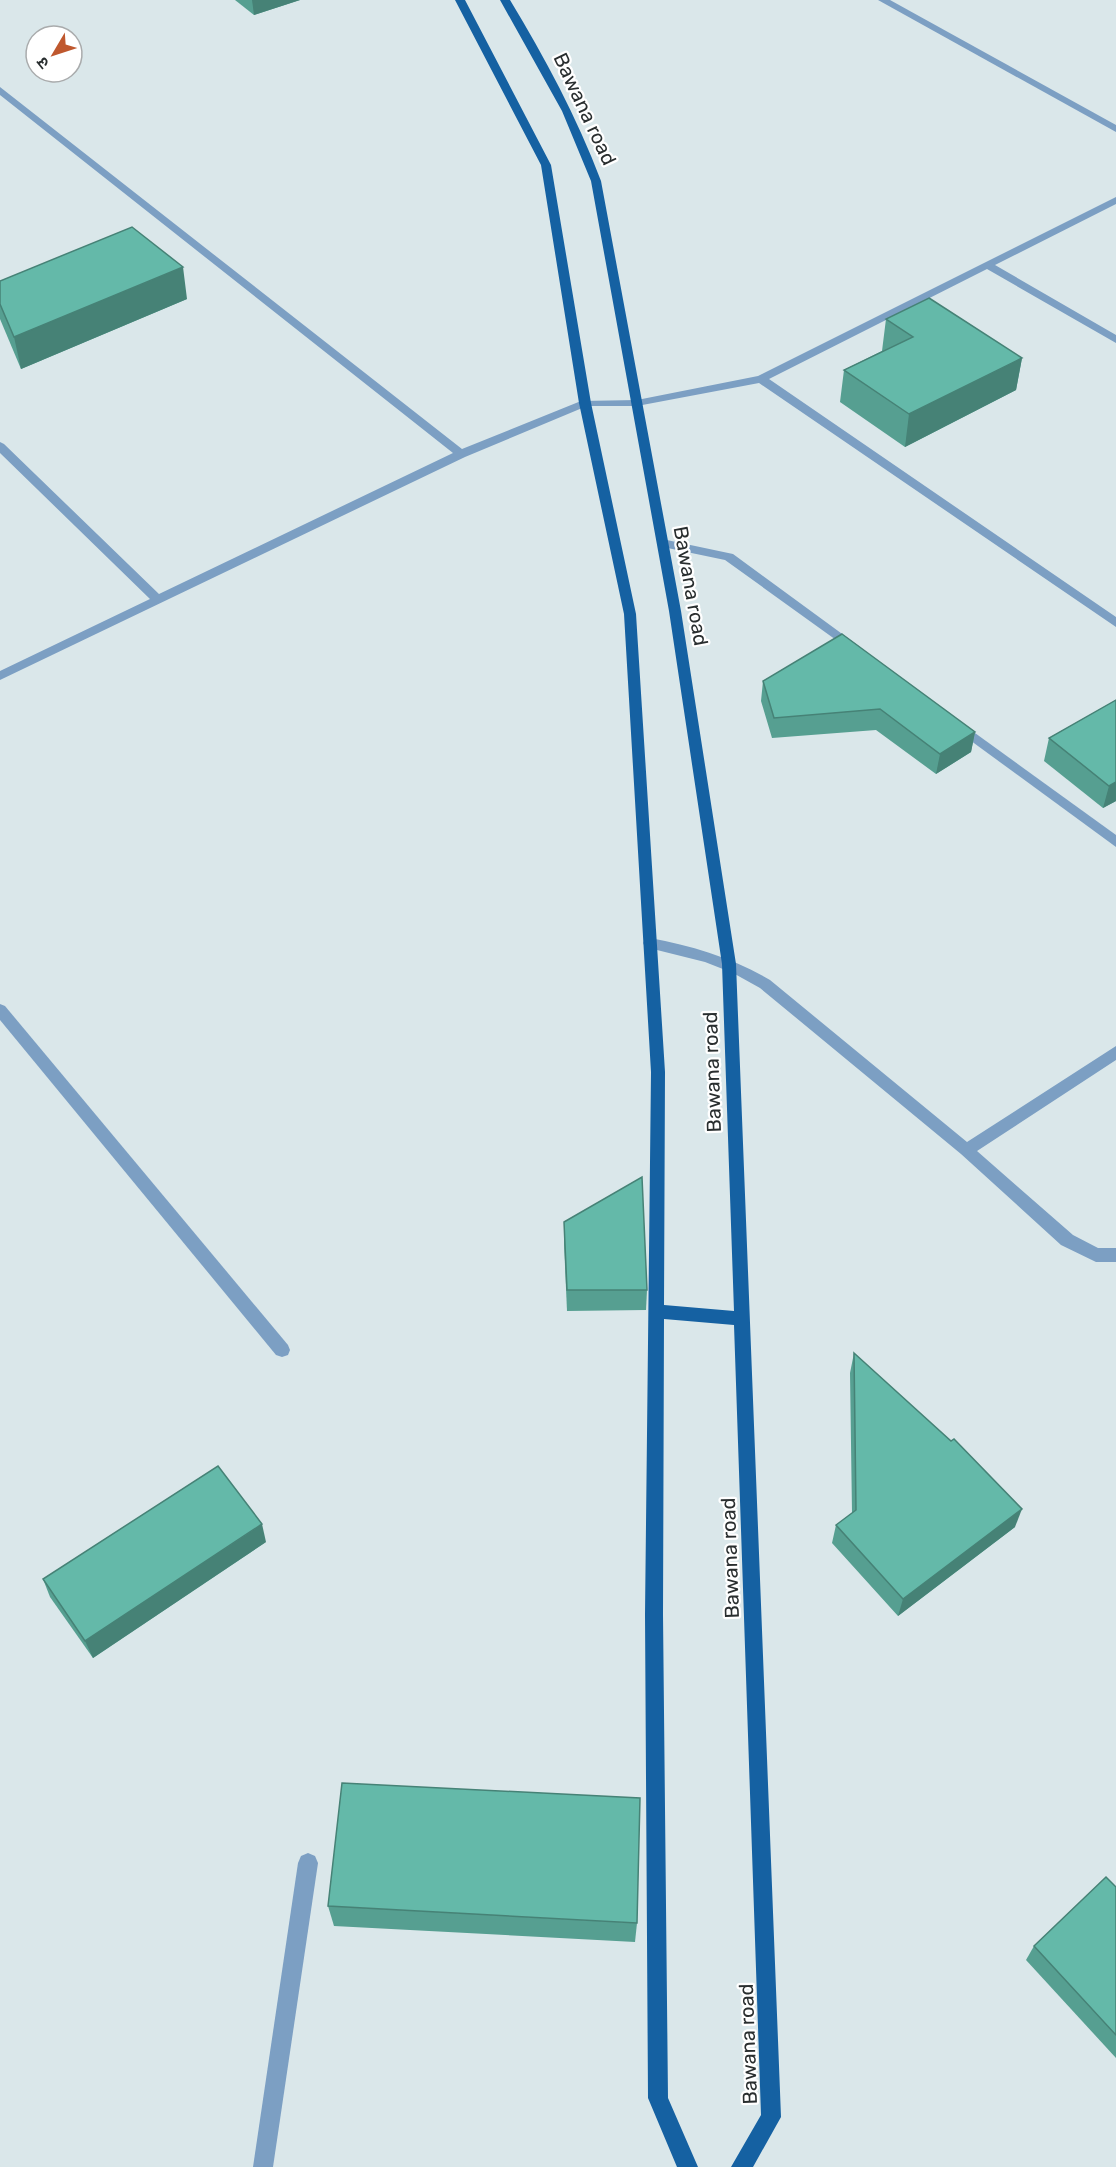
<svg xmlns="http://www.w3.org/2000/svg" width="1116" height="2167" font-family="Rubik,'Noto Sans Devanagari',sans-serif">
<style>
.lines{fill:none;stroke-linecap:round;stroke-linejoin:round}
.service{fill:#7c9fc3;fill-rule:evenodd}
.minor{fill:#7c9fc3;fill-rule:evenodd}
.primary{fill:#1561a2;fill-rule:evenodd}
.wall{fill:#569f91}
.shaded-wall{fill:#468276}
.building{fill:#64b9a9;stroke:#468276;stroke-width:1.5}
.labels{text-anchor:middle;stroke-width:4.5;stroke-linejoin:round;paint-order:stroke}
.street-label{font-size:20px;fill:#292e2f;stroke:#fff}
</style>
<rect width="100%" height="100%" fill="#dae7ea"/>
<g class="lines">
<g class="service">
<polygon points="878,0 890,0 1116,125 1116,132"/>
<polygon points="1116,197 1116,204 995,265 1116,335 1116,343 987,269 769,379 1116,617 1116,627 759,383 637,406 631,403 637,400 758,376"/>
<polygon points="662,539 733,554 860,647 858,650 850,650 725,560 658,546 658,540"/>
<polygon points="957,720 1116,835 1116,847 952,727 950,724"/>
<path d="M 650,938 C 693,946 733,958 770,980 L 967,1142 L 1116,1046 L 1116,1060 L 977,1151 L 1073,1235 L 1098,1248 L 1116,1248 L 1116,1262 L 1096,1262 L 1061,1245 L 961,1154 L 760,988 L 733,973 L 705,962 L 645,947 L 643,943 L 645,939 Z"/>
</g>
<g class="minor">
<polygon points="0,87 462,449 581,401 637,400 643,403 637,406 587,406 465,457 0,680 0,671 150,599 0,453 0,442 4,444 159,594 453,453 0,95"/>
<polygon points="0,1004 5,1006 288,1345 290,1350 288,1355 282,1357 276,1355 0,1020"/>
<polygon points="308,1853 315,1856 318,1863 273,2167 253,2167 298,1863 301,1856"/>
</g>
<path class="primary" d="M 455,0 L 465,0 L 551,165 L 591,403 L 636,614 L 665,1072 L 664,1305 L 734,1311 L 722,964 L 669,611 L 591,181 L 562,111 L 500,0 L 510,0 C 545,58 577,117 601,181 L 681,611 L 736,964 L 781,2117 L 753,2167 L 731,2167 L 761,2115 L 734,1325 L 664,1319 L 663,1615 L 668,2098 L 698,2167 L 677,2167 L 648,2098 L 645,1615 L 651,1072 L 624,614 L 579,403 L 541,165 Z"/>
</g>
<g class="wall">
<polygon points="235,0 300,0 254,15"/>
<polygon points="0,281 187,299 21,369 0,319"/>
<polygon points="886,319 1022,358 1016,390 905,447 840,402 844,370 882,351"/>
<polygon points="763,681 975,732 971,752 936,774 876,730 772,738 761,701"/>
<polygon points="1116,700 1116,801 1103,808 1044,761 1049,738"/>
<polygon points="564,1222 647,1290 646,1310 567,1311 564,1243"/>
<polygon points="854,1353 1015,1527 898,1616 832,1543 836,1525 852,1513 850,1373"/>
<polygon points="266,1542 93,1658 50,1597 43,1579"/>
<polygon points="1116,1887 1116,2058 1026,1960 1034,1946"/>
<polygon points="328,1906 637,1923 635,1942 334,1926"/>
</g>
<g class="shaded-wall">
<polygon points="252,0 300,0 254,15"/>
<polygon points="183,267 187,299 21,369 14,337"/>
<polygon points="1022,358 1016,390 905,447 909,414"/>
<polygon points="975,732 971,752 936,774 940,754"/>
<polygon points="1116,782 1116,801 1103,808 1109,786"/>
<polygon points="1022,1509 1015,1527 898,1616 903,1599"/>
<polygon points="262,1524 266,1542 93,1658 85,1641"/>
</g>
<g class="building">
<polygon points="132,227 183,267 14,337 0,304 0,281"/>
<polygon points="929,298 1022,358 909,414 844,370 913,337 886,319"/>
<polygon points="842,634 975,732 940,754 880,709 774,718 763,681"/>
<polygon points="1116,700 1116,782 1109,786 1049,738"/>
<polygon points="642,1177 647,1290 567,1290 564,1222"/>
<polygon points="854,1353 951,1441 954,1439 1022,1509 903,1599 836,1525 856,1510"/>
<polygon points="218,1466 262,1524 85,1641 43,1579"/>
<polygon points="342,1783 640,1798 637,1923 328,1906"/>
<polygon points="1106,1877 1116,1887 1116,2035 1034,1946"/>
</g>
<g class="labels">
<g class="street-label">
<text transform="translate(585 109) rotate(65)" y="7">Bawana road</text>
<text transform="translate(691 586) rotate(80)" y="7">Bawana road</text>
<text transform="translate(712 1072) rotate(-92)" y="7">Bawana road</text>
<text transform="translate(730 1558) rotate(-92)" y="7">Bawana road</text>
<text transform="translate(748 2044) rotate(-92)" y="7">Bawana road</text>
</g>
</g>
<g transform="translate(54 54) rotate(231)"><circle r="28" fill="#ffffff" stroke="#a9abac" stroke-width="1.5"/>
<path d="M0-4.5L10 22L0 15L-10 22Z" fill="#bf582e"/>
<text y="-9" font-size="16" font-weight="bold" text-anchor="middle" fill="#292e2f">उ</text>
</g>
</svg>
